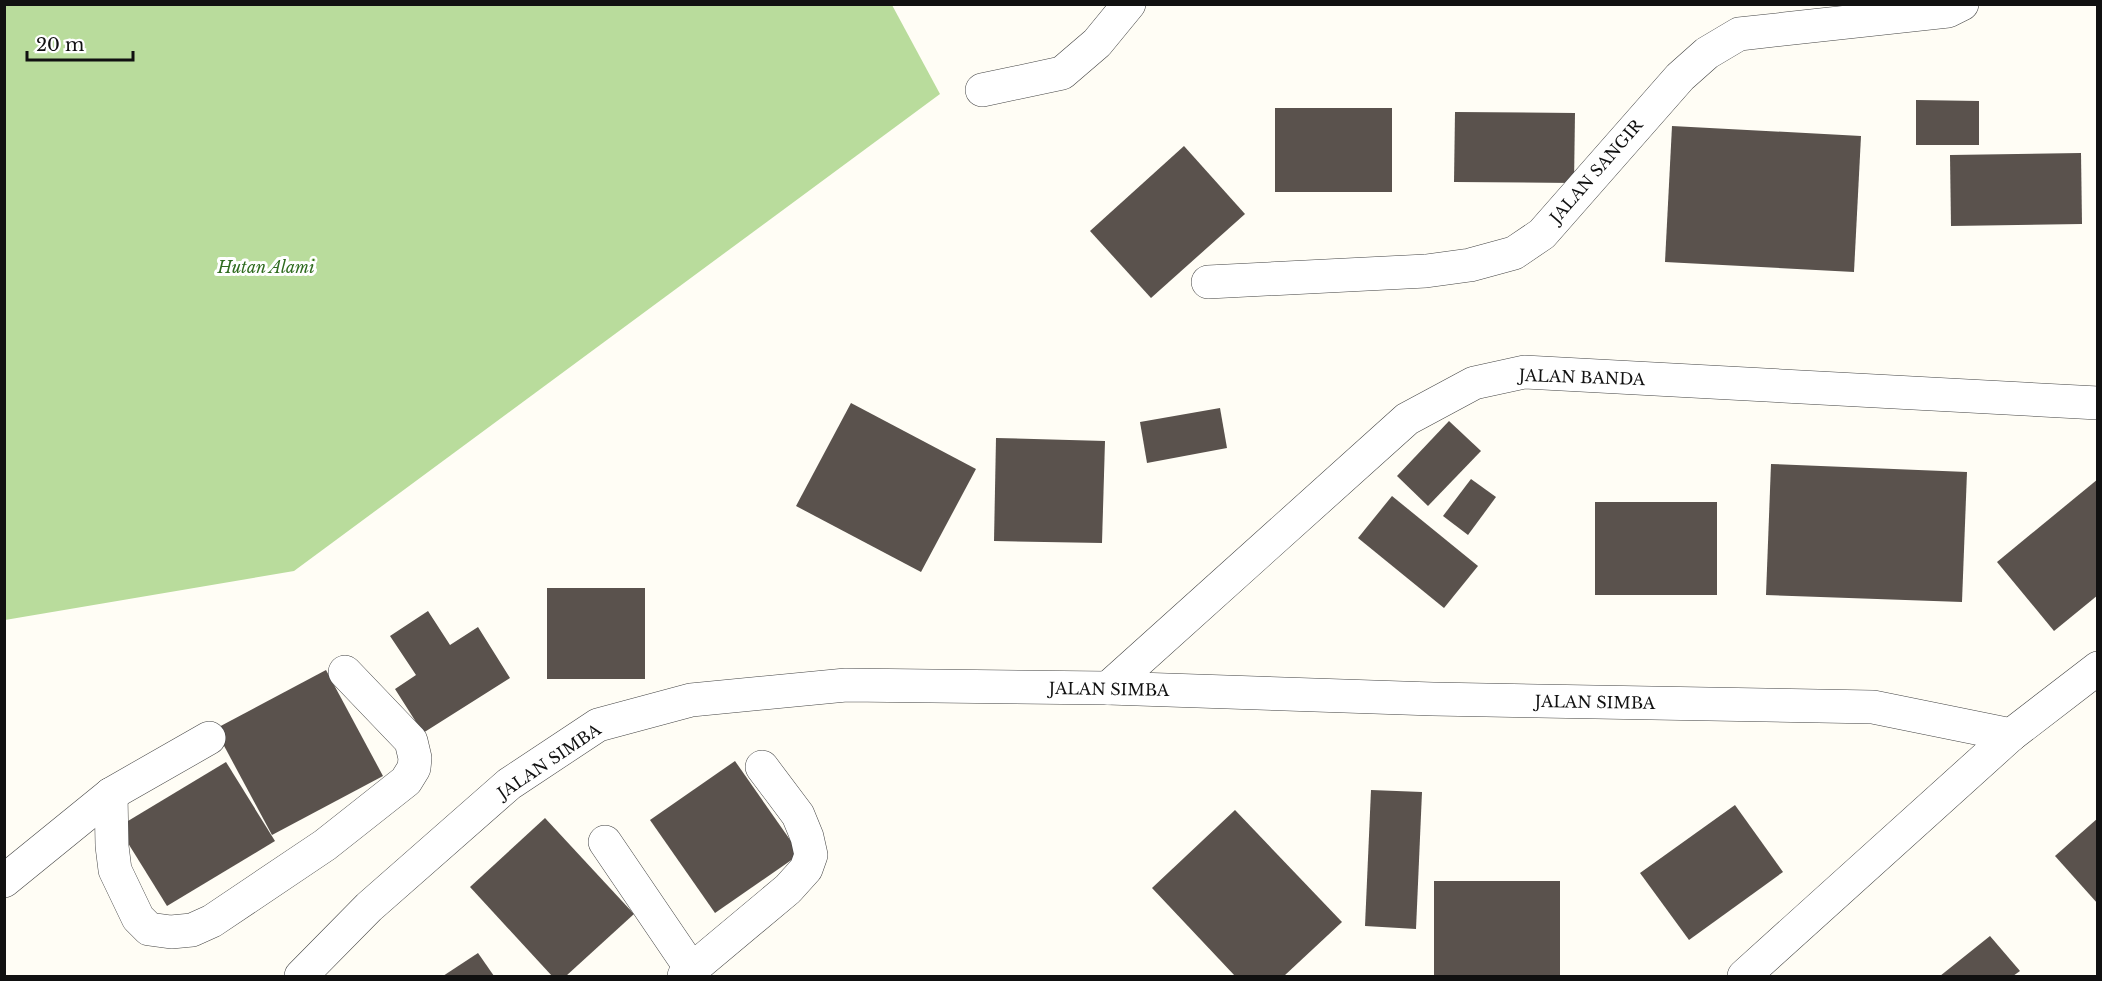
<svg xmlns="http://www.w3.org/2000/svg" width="2102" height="981" font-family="'Libre Baskerville',serif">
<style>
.forest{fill:#b9dc9c}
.building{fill:#5a524d}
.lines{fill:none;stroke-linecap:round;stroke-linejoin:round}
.minor-casing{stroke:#444;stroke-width:34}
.minor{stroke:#fff;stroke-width:33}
.labels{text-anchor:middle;stroke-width:6;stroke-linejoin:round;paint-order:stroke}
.street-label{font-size:16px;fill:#111;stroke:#fff}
.park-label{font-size:16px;font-style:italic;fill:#2f6b1f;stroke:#fff}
</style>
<rect width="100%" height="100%" fill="#fffdf5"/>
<polygon class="forest" points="5,4 892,5 940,94 294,571 5,620"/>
<g class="building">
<polygon points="1916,100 1979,101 1979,145 1916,145"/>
<rect x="1275" y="108" width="117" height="84"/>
<polygon points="1455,112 1575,113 1574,183 1454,182"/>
<polygon points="1672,126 1861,136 1854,272 1665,262"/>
<polygon points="1184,146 1245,214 1151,298 1090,231"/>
<polygon points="2081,153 2082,224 1951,226 1950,155"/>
<polygon points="851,403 976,469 921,572 796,506"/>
<polygon points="1220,408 1227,448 1147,463 1140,422"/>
<polygon points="1449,421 1481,451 1428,506 1397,476"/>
<polygon points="996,438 1105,441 1102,543 994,541"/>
<polygon points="1771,464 1967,472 1962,602 1766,595"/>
<polygon points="1471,479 1496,497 1468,535 1443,516"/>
<polygon points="2098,479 2098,595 2054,631 1997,562"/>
<polygon points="1392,496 1478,566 1444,608 1358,538"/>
<rect x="1595" y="502" width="122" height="93"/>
<rect x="547" y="588" width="98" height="91"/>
<polygon points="428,611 450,645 478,627 510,678 423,733 395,689 416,675 390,636"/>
<polygon points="326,670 383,776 272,835 215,729"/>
<polygon points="735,761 800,854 715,913 650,820"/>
<polygon points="226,762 275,841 167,906 118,827"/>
<polygon points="1371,790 1422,792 1416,929 1365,926"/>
<polygon points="1735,805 1783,872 1689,940 1640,873"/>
<polygon points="1235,810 1342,922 1284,976 1235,976 1152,888"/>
<polygon points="545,818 634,914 566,976 552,976 470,887"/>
<polygon points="2098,818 2098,904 2055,856"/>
<rect x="1434" y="881" width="126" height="95"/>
<polygon points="1990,936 2020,971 2013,976 1940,976"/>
<polygon points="478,953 494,976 443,976"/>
</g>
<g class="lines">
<defs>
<g id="minor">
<polyline points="982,90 1062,73 1097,43 1129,4"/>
<polyline points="1208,282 1426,271 1470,265 1514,253 1542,234 1680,77 1707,53 1739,34 1948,11 1962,4"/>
<polyline points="1108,688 1407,419 1474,383 1524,372 2098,403"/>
<polyline points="111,794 112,846 115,870 138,918 149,929 171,932 192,930 212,921 325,845 406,781 414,768 415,758 411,741 345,672"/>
<polyline points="605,842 692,970"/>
<polyline points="4,881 111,794 209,738"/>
<polyline points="301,976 369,907 509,784 598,725 691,700 846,685 1108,688 1433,699 1873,707 2011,735"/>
<polyline points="684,976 788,889 806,869 811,855 807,837 798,815 762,767"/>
<polyline points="1744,976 2011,735 2098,668"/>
</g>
</defs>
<use href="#minor" class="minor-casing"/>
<use href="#minor" class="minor"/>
</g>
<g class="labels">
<g class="street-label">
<text transform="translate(1596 171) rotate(-49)" y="6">JALAN SANGIR</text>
<text transform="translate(1582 377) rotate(2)" y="6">JALAN BANDA</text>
<text transform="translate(1109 689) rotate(1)" y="6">JALAN SIMBA</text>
<text transform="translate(1595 702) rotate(1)" y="6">JALAN SIMBA</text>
<text transform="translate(549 761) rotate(-34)" y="6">JALAN SIMBA</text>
</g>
<g class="park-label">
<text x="266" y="273">Hutan Alami</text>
</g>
</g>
<rect width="2102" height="981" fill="none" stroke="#111111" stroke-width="12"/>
<path d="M27 51v9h106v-9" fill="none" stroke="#111111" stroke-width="3"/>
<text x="36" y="51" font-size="18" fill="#111111" stroke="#ffffff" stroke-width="4.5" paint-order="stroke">20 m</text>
</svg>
